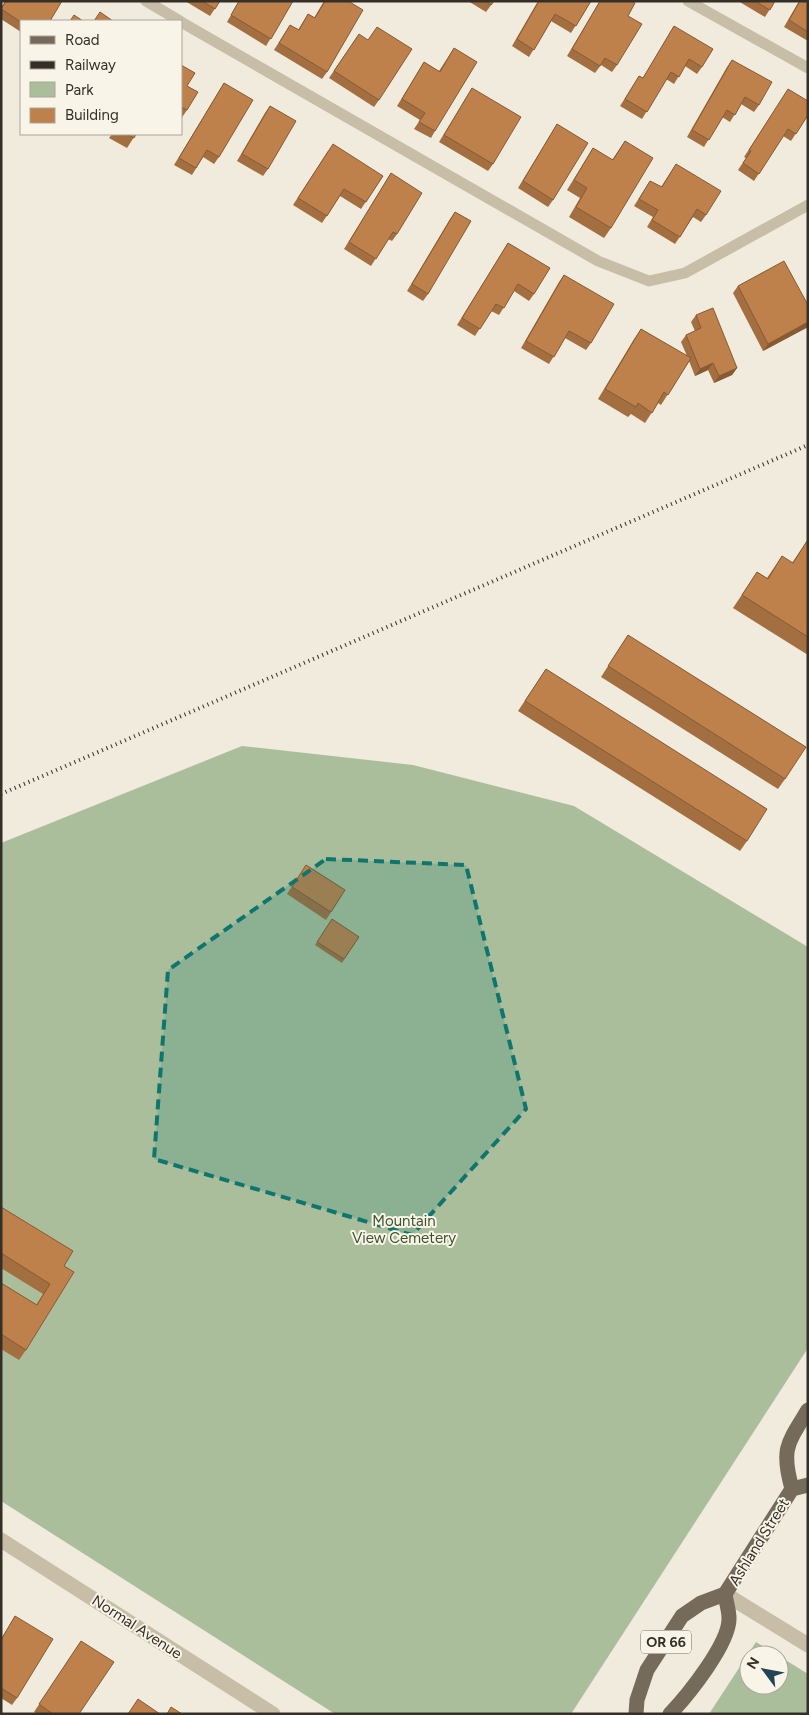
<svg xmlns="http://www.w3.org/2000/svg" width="809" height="1715" font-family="Figtree,sans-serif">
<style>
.green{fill:#abbe9c}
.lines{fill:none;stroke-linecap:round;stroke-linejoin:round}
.lane{stroke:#c8bea8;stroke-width:11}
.street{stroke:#c8bea8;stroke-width:15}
.primary{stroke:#766a5a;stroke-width:15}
.rail{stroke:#352f28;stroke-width:4;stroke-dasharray:1 4;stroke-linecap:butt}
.wall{fill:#a46f40}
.shaded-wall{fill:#865a34}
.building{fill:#bf814b;stroke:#865a34}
.marked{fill:#0f766e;fill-opacity:0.2;stroke:#0f766e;stroke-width:4;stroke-dasharray:10 6;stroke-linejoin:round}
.labels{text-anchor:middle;stroke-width:4;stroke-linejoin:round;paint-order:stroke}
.shield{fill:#f8f4e8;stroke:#706a62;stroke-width:1}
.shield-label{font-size:14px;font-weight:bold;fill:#352f28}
.park-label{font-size:15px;fill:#3c522d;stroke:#f8f4e8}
.street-label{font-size:15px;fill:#352f28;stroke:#f8f4e8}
</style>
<rect width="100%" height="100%" fill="#f0ebdc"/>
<g class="green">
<polygon points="242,746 413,765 574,806 808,947 808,1348 571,1714 335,1714 1,1501 1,843"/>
<polygon points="756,1642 777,1655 749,1655 749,1685 779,1685 779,1656 808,1674 808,1714 709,1714"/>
</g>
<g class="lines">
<g class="lane">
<polyline points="146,1 180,21"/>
<polyline points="688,1 808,68"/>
<polyline points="181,22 598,261 649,281 685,273 808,205"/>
</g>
<g class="street">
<polyline points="1,1540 273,1714"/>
<polyline points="725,1594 808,1645"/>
</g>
<g class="primary">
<path d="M 792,1489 C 781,1449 787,1444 808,1410"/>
<polyline points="636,1714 637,1700 647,1670 682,1616 701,1603 725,1594 792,1489 808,1485"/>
<path d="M 670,1714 C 688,1695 730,1643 729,1618 C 729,1610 726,1602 725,1594"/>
</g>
<polyline class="rail" points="1,794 808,445"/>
</g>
<g class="wall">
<polygon points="5,1 21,21 21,32 1,19 1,8"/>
<polygon points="185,1 220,1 210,16"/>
<polygon points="239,1 293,1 266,46 227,22"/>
<polygon points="324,1 348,1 327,72 322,79 274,50 290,25 298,30 308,14 314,18"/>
<polygon points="468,1 494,1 486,12"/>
<polygon points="538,1 591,1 571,33 551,21 529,57 512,46"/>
<polygon points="600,1 631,1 617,65 612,72 601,65 595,73 567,56"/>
<polygon points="738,1 775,1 765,17"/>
<polygon points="799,1 808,1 808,41 784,27"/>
<polygon points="674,26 702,67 697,74 685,66 674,84 666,79 642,119 620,106 639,76 643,78"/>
<polygon points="359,34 379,100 374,107 329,78"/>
<polygon points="454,48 435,131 431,138 414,129 420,120 397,106 424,62 439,71"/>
<polygon points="732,60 759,105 754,112 741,104 730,122 722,117 704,147 687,137 727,67"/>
<polygon points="181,65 187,86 187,110 181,119"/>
<polygon points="224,83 219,157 214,164 203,157 192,175 174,165"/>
<polygon points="472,88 493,164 488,171 439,142"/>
<polygon points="784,96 808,115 791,141 783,136 754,181 738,170 746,158 744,157"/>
<polygon points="270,106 268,169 263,176 237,161 265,113"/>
<polygon points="557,124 553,200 548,207 518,188"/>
<polygon points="112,134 136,134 127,148 109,138"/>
<polygon points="625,141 611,228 604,238 569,217 580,198 567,190 593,148 612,160"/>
<polygon points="328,151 383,176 361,209 340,196 322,223 293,205"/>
<polygon points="676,164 706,215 701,222 693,217 675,244 647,227 653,217 634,206 650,181 661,187"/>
<polygon points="391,173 397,234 392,241 388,239 371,266 344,249"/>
<polygon points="455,212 428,294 423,301 407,291 450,219"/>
<polygon points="508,243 534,294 529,301 514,291 499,315 491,311 475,336 457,325"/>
<polygon points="564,275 591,343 586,350 565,338 549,364 521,348 559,282"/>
<polygon points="738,286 808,305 808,327 763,351 733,293"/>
<polygon points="696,315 737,368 732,375 714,383 708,370 695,376 689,361 661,405 658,403 645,423 631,414 628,417 598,399 634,339 641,329 687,356 681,342 686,335 695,331 691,322"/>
<polygon points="807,541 808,541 808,655 733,608 757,572 767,578 782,556 792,563"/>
<polygon points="628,635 785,779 778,789 601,677"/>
<polygon points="546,669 747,841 740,851 518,711"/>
<polygon points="306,865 345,890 326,920 287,894"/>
<polygon points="332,919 359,937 342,963 315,945"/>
<polygon points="1,1207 64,1266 26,1350 19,1360 1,1349 1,1283 36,1305 43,1294 1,1268"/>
<polygon points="15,1616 17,1698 12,1705 1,1698 1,1639"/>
<polygon points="81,1641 79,1714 37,1714 34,1712"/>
</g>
<g class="shaded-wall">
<polygon points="808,322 808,327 763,351 768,344"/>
<polygon points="713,363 708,370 695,376 700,369"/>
<polygon points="737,368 732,375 714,383 719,376"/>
</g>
<g class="building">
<polygon points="6,1 62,1 50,21 21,22 1,9"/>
<polygon points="202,1 220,1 215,9"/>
<polygon points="239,1 293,1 271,39 231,15"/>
<polygon points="325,1 348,1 363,10 327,72 279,43 290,25 299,30 308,14 315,18"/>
<polygon points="485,1 494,1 491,5"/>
<polygon points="539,1 591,1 576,26 555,14 534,50 517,39"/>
<polygon points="600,1 631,1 635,3 628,16 642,24 617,65 605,58 600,66 572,49"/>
<polygon points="755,1 775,1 770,10"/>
<polygon points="800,1 808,1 808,32 789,20"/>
<polygon points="100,12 113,21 94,21"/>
<polygon points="74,15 83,21 70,21"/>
<polygon points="674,26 713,49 702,67 689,59 679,77 671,72 647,112 625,99 639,76 643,78"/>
<polygon points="377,27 412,49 379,100 334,71 359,34 368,40"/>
<polygon points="454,48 477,62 435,131 419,122 425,113 402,99 424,62 440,72"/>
<polygon points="732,60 772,82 759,105 745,97 735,115 727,110 709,140 692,130"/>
<polygon points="181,65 195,73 187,86 198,92 187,110 181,107"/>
<polygon points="224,83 253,100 219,157 207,150 196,168 179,158"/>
<polygon points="472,88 521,117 493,164 444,135"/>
<polygon points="788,89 808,101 808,115 796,134 788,129 759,174 743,163 751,151 749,150"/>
<polygon points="270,106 296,121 268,169 242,154"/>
<polygon points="557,124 588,143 553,200 523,181"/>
<polygon points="127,134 136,134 134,138"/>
<polygon points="625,141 653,158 611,228 576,207 587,188 574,180 593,148 613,160"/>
<polygon points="333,144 383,176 366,202 344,189 327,216 298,198"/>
<polygon points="676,164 721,191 706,215 697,209 680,237 652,220 658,210 639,199 650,181 662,187"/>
<polygon points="391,173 422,193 397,234 393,232 376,259 349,242"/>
<polygon points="455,212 471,221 428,294 412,284"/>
<polygon points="508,243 550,268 534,294 518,284 504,308 496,304 480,329 462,318"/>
<polygon points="784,261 808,305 808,322 768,344 738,286"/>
<polygon points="564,275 614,304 591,343 569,331 554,357 526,341"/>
<polygon points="713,308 737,368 719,376 713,363 700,369 686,335 701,328 696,315"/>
<polygon points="641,329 691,358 668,395 664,392 652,413 638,403 636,407 605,389"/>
<polygon points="807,541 808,541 808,637 742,595 757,572 768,579 782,556 793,563"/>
<polygon points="628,635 806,747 785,779 608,666"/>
<polygon points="546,669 767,809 747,841 525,701"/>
<polygon points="306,865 345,890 331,912 292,887"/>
<polygon points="332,919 359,937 344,959 317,942"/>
<polygon points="1,1207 73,1251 64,1266 74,1272 26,1350 1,1334 1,1283 37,1305 50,1284 1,1253"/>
<polygon points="15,1616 53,1639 17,1698 1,1688 1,1640"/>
<polygon points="81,1641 114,1662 79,1714 53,1714 39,1704"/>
<polygon points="138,1699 160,1714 128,1714"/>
<polygon points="171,1707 182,1714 167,1714"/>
</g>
<path class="marked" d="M 326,859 L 466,865 L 526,1109 L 412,1235 L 154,1159 L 168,970 Z"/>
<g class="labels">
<rect class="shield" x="641" y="1630.5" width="50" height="23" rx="4"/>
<g class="shield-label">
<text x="666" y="1647">OR 66</text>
</g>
<g class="park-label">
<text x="404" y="1226">Mountain<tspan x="404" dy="17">View Cemetery</tspan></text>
</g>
<g class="street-label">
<text transform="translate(759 1542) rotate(-58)" y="5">Ashland Street</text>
<text transform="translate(137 1627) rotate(33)" y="5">Normal Avenue</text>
</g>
</g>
<rect width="809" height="1715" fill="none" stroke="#352f28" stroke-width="5"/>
<rect x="20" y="20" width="162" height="115" fill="#f8f4e8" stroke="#aaa59b"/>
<rect x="30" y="36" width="25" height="8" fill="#766a5a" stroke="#aaa59b"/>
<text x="65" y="45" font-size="15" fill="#352f28">Road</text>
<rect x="30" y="61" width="25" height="8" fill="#352f28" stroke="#aaa59b"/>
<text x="65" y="70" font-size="15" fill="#352f28">Railway</text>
<rect x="30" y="82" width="25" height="15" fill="#abbe9c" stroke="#aaa59b"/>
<text x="65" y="95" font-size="15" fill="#352f28">Park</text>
<rect x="30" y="108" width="25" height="15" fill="#bf814b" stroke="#aaa59b"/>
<text x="65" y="120" font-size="15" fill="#352f28">Building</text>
<g transform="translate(764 1670) rotate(302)"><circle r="24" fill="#f8f4e8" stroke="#aaa59b"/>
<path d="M0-4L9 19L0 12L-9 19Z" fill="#204554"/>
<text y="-8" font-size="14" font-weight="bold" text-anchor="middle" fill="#352f28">N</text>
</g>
</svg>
